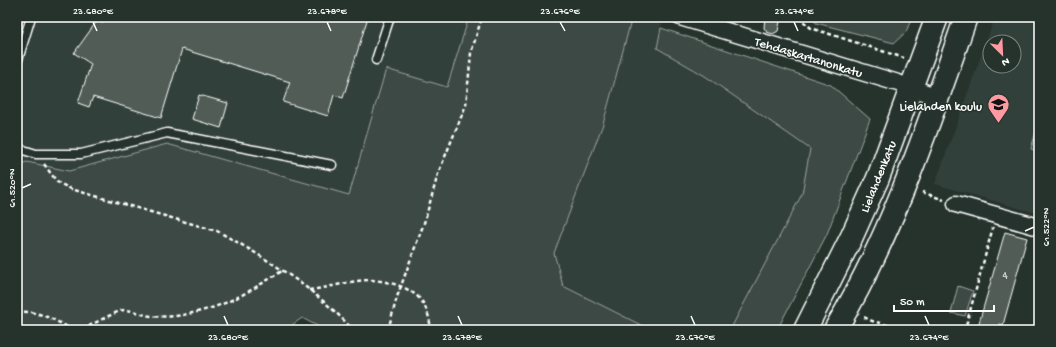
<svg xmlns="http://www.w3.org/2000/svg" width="1056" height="347" font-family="'Gochi Hand',sans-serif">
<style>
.built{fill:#333f3a;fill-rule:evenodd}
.green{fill:#3e4944;stroke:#9ea4a2}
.building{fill:#515c57;stroke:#fff}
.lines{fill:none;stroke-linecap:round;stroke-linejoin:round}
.lane-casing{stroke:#fff;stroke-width:11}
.street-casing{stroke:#fff;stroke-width:19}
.primary-casing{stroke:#fff;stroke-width:25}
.path{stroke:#fff;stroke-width:2.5;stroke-dasharray:4 3;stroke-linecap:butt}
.lane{stroke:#26332d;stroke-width:8}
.street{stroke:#26332d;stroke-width:16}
.primary{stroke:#26332d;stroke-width:22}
.ticks{fill:none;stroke:#fff;stroke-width:1.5}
.labels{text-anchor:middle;stroke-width:3;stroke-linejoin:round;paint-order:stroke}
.number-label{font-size:11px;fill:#d4d6d5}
.street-label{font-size:13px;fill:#fff;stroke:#26332d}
.poi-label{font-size:13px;fill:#fff;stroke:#26332d;text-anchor:end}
.neatline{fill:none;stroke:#fff;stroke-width:1.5}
.ticks-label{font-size:10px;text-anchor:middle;fill:#fff}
</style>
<rect width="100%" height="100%" fill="#26332d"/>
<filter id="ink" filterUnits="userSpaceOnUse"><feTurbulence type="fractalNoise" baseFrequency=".025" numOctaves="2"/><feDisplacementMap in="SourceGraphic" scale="8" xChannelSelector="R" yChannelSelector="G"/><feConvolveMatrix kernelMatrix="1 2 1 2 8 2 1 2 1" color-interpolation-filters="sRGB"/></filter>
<g filter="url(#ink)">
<g class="built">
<polygon points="17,17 469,17 447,87 386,69 349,195 167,144 69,171 27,162 17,165"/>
<polygon points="617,17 663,17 657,48 705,76 810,149 802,194 730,330 651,330 563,286 554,253 603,124 631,21"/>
<path d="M 995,17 L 1039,17 L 1039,214 L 935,184 ZM 990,42 L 1014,42 L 1014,66 L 990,66 Z"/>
</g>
<g class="green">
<polygon points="469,17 617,17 631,21 603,124 554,253 563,286 651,330 325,330 302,318 285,330 17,330 17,165 27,162 69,171 167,144 349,195 386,69 447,87"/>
<polygon points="812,17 912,17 906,32 894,43 816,23"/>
<polygon points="661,28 831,85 870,119 827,234 777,330 730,330 802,194 810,149 705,76 657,48"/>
<polygon points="1039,121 1039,151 1031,149"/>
<polygon points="958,286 973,291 965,316 951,313"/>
</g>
<g class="building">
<polygon points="105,17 368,17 343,98 334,95 328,116 283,102 290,82 182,49 161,118 93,97 89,107 78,103 91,64 74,53 97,21 103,23"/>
<polygon points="765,17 781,17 778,31 773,34 767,32 764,28"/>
<polygon points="199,95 228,103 221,128 192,119"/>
<polygon points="1005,232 1027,238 1003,325 1000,324 999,330 977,330"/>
</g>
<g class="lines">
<defs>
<g id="lane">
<polyline points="376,60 390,17"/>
<polyline points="17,63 31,17"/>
<polyline points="17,148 36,154 81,154 167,133 332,165"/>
</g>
<g id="street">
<polyline points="680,17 898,83 938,97"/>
<polyline points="956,204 1039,227"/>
</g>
<g id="primary">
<polyline points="805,330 852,236 878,178 937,17"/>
<path d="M 835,330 C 893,233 929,123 966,17"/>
</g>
</defs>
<use href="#lane" class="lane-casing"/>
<use href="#street" class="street-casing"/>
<use href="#primary" class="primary-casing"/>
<g class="path">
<polyline points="798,17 811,28 904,58"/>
<path d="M 44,164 L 57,182 L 71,189 L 217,231 C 265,257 316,289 353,330"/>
<polyline points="922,192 944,200"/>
<path d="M 309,290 C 329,288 348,281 368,280 C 386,280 413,287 423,303 C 428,311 430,321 431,330"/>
<path d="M 17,312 C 38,310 55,320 73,330"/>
<polyline points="864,317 872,321 906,330"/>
<path d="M 83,330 C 88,326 119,310 124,310 C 131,310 139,313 145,315 C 156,317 171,317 182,315 C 224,308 247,293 282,271"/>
<polyline points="388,330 397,297 425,220 438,174 466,105 471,53 482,17"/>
<polyline points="962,330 967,322 993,227"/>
</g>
<use href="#lane" class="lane"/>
<use href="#street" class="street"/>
<use href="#primary" class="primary"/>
</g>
</g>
<path class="ticks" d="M 93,22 L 97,31M 327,22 L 331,31M 560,22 L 565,31M 794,22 L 798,31M 22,188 L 31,184M 1025,231 L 1034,227M 224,316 L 228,325M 458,316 L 462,325M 691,316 L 695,325M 925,316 L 929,325"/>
<defs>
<symbol id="school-pin" viewBox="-11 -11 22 30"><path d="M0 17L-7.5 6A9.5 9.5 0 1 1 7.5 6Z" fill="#ff9aa2" stroke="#26332d"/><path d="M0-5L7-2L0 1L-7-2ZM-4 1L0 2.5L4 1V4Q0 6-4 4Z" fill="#111"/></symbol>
</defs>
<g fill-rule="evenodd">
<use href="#school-pin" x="986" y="92" width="25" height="34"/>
</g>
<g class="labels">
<g class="number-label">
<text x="1005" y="278">4</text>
</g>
<g class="street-label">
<text transform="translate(809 56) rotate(17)" y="5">Tehdaskartanonkatu</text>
<text transform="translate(877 176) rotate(-68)" y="5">Lielahdenkatu</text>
</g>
<g class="poi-label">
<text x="982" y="110">Lielahden koulu</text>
</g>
</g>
<rect width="1056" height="347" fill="none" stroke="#26332d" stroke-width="44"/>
<g transform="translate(1002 54) rotate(156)"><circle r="19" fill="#26332d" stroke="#7d8581"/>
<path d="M0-3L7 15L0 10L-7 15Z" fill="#ff9aa2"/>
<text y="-6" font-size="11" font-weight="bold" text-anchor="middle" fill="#ffffff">N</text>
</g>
<path d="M894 305v6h100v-6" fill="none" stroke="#ffffff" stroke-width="2"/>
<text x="900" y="305" font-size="12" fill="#ffffff" stroke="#26332d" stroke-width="3" paint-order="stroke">50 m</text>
<rect x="22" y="22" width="1012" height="303" class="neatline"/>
<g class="ticks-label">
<text x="93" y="14">23.680°E</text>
<text x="327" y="14">23.678°E</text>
<text x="560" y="14">23.676°E</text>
<text x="794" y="14">23.674°E</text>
<text transform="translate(11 188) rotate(-90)" y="4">61.520°N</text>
<text transform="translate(1045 227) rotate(-90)" y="4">61.522°N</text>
<text x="228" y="340">23.680°E</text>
<text x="462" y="340">23.678°E</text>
<text x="695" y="340">23.676°E</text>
<text x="929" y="340">23.674°E</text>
</g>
</svg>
